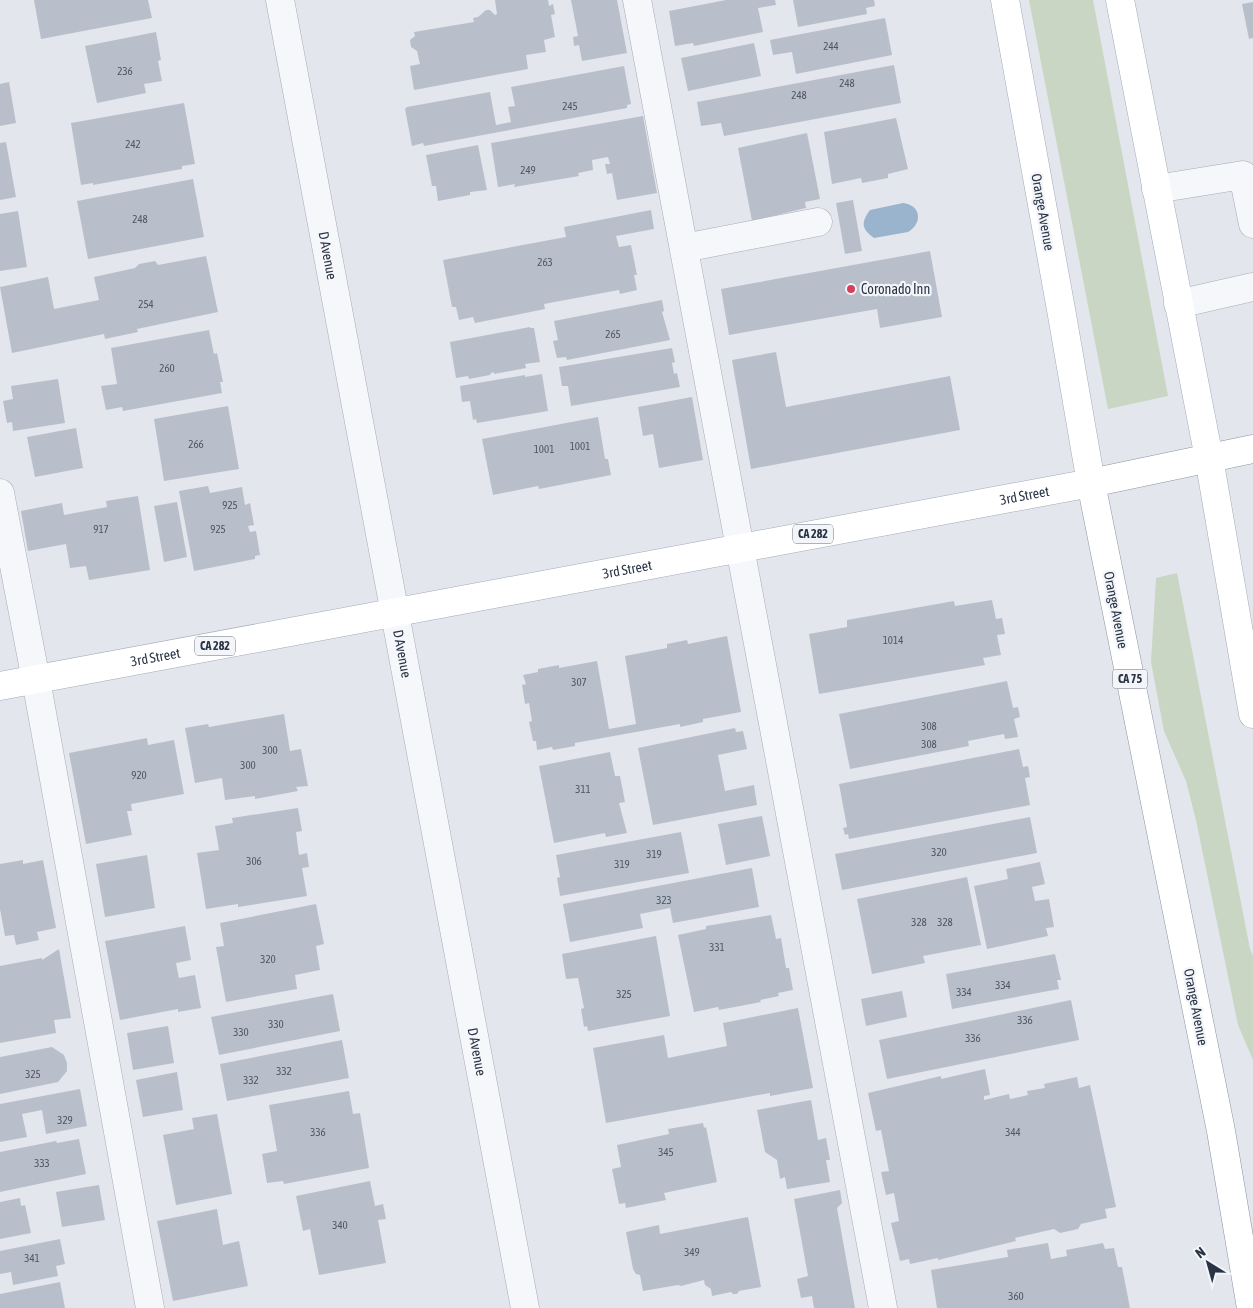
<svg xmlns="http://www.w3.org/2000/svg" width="1253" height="1308" font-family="'Asap Condensed',sans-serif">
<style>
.grass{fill:#c8d6c3}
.water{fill:#9bb4ce}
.building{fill:#b9bfca}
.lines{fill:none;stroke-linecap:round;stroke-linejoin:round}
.minor-casing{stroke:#a7adb7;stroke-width:29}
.major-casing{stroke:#a1abb9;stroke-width:29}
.highway-casing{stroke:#8994a4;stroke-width:29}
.minor{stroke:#f6f7fa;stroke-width:28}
.major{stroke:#fff;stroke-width:28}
.highway{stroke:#fff;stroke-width:28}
.poi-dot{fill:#d84058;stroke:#f3f5f9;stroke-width:2}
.labels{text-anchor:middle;stroke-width:4.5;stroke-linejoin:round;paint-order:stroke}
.number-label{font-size:11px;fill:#4d5767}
.shield{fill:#f3f5f9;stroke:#666e7c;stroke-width:1}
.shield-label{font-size:12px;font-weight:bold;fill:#293446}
.street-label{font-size:14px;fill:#293446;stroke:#f3f5f9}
.poi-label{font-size:14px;fill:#293446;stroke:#f3f5f9;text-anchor:start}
</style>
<rect width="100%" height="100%" fill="#e3e6ec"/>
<g class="grass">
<polygon points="1029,0 1093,0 1168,396 1108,409"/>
<polygon points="1177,573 1250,949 1253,956 1253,1060 1238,1025 1196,820 1186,781 1164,731 1151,662 1156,578"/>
</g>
<path class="water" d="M 903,203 C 921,205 923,223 908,232 L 874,238 C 861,229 861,222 870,210 Z"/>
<g class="building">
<polygon points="34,0 148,0 152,18 41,39"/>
<polygon points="495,0 548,0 549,6 553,4 555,14 551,15 555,37 544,40 546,52 526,55 528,69 414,90 410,66 420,64 417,51 411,47 410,40 415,36 414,32 474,22 473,18 478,17 486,10 490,10 495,15 497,14"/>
<polygon points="571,0 617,0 627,53 582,61 579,45 574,46 573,37 578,36"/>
<polygon points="726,0 775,0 776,5 758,8 763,32 694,46 693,43 675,46 669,11"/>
<polygon points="793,0 874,0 875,6 866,8 867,14 798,27"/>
<polygon points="1253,2 1253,38 1249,39 1242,4"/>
<polygon points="885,18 892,55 796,74 792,52 773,55 770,40"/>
<polygon points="156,32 161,60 158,61 162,81 144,84 146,93 97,103 85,46"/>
<polygon points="754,43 761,76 688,91 681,58"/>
<polygon points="894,65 901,103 724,136 721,123 701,126 697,102"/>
<polygon points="624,66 631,104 627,105 627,108 424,146 423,143 412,146 405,109 407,107 490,92 496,125 511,122 508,107 515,106 511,87"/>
<polygon points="9,82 16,123 0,126 0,84"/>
<polygon points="184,103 195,164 182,166 182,169 93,185 93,183 81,185 71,123"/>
<polygon points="643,116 657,193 617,200 612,173 607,174 605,164 610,164 608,157 592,160 593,170 578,173 579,176 514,187 515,184 498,187 491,143"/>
<polygon points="896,118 908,169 888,174 888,178 862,183 861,178 832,184 824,132"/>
<polygon points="807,133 820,199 805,202 806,208 752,221 738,148"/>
<polygon points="6,142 16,197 0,200 0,143"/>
<polygon points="478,145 487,190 470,192 470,195 438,201 436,186 432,186 426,155"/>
<polygon points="193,179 204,237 88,259 77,201"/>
<polygon points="853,200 862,251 845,254 836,203"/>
<polygon points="651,210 654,229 616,236 619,247 631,245 637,275 634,275 637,290 620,294 619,290 544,304 545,309 475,323 473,317 459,320 456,307 452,307 443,260 566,237 564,227"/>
<polygon points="18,211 27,267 0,271 0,214"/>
<polygon points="930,251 942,317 880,328 877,309 729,335 721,289"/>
<polygon points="206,256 218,312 137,329 138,332 105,339 104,334 12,353 0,287 48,277 54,309 99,300 94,277 135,268 139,264 155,261 158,265"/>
<polygon points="662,300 664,311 662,312 670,340 567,360 566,357 557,358 553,341 558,340 554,321"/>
<polygon points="530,327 530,328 534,328 540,362 525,364 526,368 494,374 494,372 491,373 490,375 469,379 468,376 456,378 450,342"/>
<polygon points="209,330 214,354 217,353 223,382 220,382 222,393 123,411 122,407 106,410 101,386 117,384 111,348"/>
<polygon points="672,348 675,362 672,363 674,374 677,373 680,387 571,406 568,386 562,386 559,367"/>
<polygon points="776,352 786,407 950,376 960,430 751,469 732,360"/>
<polygon points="542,374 548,411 477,423 476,419 473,420 470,401 462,402 460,386 525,375 525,377"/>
<polygon points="58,379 65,423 13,431 12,422 7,423 3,401 13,399 11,386"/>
<polygon points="692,397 703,460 659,468 653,434 643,436 638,407"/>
<polygon points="228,406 239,469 164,481 154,419"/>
<polygon points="598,417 605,459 608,459 611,475 539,489 538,486 493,495 482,439"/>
<polygon points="76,428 83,468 35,477 27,437"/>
<polygon points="208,486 210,493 242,487 245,505 250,503 254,525 248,526 250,532 256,531 260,555 255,556 255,559 194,571 179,491"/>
<polygon points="138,496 150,570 89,580 86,566 70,568 66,544 28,551 21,511 62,503 64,515 107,507 106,501"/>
<polygon points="177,502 187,557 164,562 154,506"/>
<polygon points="992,600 996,619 1002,618 1005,634 997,635 1001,655 983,658 985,665 819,694 809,634 847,627 847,620 954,601 955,606"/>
<polygon points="727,636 741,712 703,719 703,722 680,727 680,724 575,743 575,746 553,750 552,747 537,750 536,741 533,741 529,722 532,721 529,703 525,704 522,685 526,684 523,675 538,672 538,669 559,665 559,668 597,661 609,729 636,724 625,656 667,648 667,644 687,640 688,644"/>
<polygon points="1007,681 1013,708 1018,707 1020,717 1014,719 1018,737 1005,739 1004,734 968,741 969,746 850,769 839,714"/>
<polygon points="284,714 290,751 301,749 308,786 296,787 298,791 255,799 255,796 225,800 222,778 195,783 185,728 208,724 209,727"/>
<polygon points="735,728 736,732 743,731 747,749 718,755 725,791 754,785 757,805 653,825 638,748"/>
<polygon points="147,738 148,745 174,740 184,794 131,804 132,811 127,811 132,835 86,844 69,753"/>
<polygon points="1019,749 1023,767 1028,766 1030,777 1025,778 1030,805 849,839 848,834 845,835 843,828 847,827 839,784"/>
<polygon points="610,752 615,776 620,776 625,802 619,803 627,833 606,837 605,833 554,843 539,766"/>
<polygon points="298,808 302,831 296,832 299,855 307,853 309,867 302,868 307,896 238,907 238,904 206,909 197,853 219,850 215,826 233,823 232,818"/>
<polygon points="762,816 770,856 726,865 718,824"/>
<polygon points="1030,817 1037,853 842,890 835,854"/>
<polygon points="681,832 689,873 560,896 557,878 560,877 556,855"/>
<polygon points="147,855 155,908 105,917 96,864"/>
<polygon points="23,860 23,864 43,860 56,928 37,932 39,940 16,945 14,935 5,936 0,909 0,864"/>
<polygon points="1040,862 1045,884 1032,887 1035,901 1049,899 1054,927 1046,928 1048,936 987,949 974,886 1008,879 1006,869"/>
<polygon points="752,868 759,907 673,923 670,908 640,914 643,928 570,942 563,904"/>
<polygon points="967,877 981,945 923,956 925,963 872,974 857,899"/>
<polygon points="316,904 324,944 316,946 320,970 295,975 297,989 226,1002 216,947 224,946 220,923"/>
<polygon points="771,915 776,939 781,938 786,968 789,968 793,990 778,993 779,996 760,1000 761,1002 719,1010 718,1007 694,1012 678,935 706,929 706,926"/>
<polygon points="185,926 191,960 176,963 179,978 195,975 201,1008 178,1012 178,1009 120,1020 105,941"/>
<polygon points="656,936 670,1016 588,1031 587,1026 584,1027 581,1009 584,1008 578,978 566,979 562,954"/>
<polygon points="59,949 71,1018 54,1020 56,1033 0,1043 0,966 42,958 42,960"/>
<polygon points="1055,954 1061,980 1057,980 1059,989 952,1009 946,974"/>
<polygon points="902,991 907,1017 866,1026 861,999"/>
<polygon points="333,994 340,1031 219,1055 211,1017"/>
<polygon points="1071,1000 1079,1040 887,1079 879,1040"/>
<polygon points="798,1008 813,1088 770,1096 770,1093 606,1123 593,1048 664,1035 668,1058 727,1046 723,1023"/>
<polygon points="168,1026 174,1063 133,1070 127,1033"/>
<polygon points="342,1040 349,1078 227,1101 220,1064"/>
<polygon points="52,1047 64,1055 67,1063 67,1071 58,1082 0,1094 0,1057"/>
<polygon points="985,1069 990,1095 984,1096 984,1100 1009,1094 1010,1099 1028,1095 1027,1091 1045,1088 1044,1084 1077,1077 1079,1088 1090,1085 1116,1207 1105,1209 1107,1218 1081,1224 1078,1229 1060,1233 1054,1229 1015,1238 1016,1241 938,1260 938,1258 910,1264 909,1259 900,1261 891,1223 899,1221 894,1193 886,1195 881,1172 889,1171 881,1130 876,1131 868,1093 941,1076 941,1079"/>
<polygon points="177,1072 183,1110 143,1117 136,1080"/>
<polygon points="80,1089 87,1126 46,1134 42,1110 22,1114 27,1137 0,1142 0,1104"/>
<polygon points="349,1091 353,1114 360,1113 369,1168 284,1184 283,1181 267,1183 262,1154 277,1151 269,1105"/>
<polygon points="811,1100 818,1140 826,1138 830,1160 826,1160 830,1182 787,1189 785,1177 780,1179 777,1160 765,1152 757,1110"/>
<polygon points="217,1114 232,1194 176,1205 163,1135 194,1129 192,1118"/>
<polygon points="703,1123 704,1128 706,1127 717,1182 664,1193 666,1200 626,1208 625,1203 619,1204 612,1169 621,1167 617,1145 669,1134 668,1129"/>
<polygon points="79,1139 86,1174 0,1192 0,1152 56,1141 57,1143"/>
<polygon points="370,1181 375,1206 383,1204 386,1219 378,1220 386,1263 319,1275 310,1229 303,1231 296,1196"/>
<polygon points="99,1185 105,1220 62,1227 56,1192"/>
<polygon points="840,1190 842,1203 837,1208 855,1308 814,1308 812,1296 801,1298 797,1279 808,1276 794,1199"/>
<polygon points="20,1198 21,1206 25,1205 31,1233 0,1239 0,1202"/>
<polygon points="217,1209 223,1245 239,1241 248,1286 173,1301 157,1221"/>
<polygon points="748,1217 761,1287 739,1291 737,1294 733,1294 731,1292 712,1296 711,1289 705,1285 704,1280 681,1286 678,1285 643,1291 640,1275 636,1274 633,1269 626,1232 659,1225 660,1234"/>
<polygon points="60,1239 65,1264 56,1266 58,1276 13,1285 11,1272 0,1274 0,1251"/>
<polygon points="1048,1243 1051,1259 1067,1256 1066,1250 1103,1243 1105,1249 1114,1248 1118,1267 1122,1267 1130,1308 937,1308 931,1270 1008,1257 1007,1250"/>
<polygon points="60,1282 65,1308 0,1308 0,1294"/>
</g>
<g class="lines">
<defs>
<g id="minor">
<path id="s1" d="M 280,0 L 525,1308"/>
<polyline points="637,0 883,1308"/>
<polyline points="1156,189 1243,175 1253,224"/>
<polyline points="684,248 818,222"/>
<polyline points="1178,304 1253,287"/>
<polyline points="0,493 36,680 150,1308"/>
</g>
<g id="major">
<polyline points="1120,0 1209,458 1253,714"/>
<path id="s2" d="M 0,686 L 1091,483 L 1062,315 L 1005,0"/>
</g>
<polyline id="highway" points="1251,1308 1221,1131 1091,483 1253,449"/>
</defs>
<use href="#minor" class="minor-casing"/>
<use href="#major" class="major-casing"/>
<use href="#highway" class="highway-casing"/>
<use href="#minor" class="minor"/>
<use href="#major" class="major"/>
<use href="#highway" class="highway"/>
</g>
<circle class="poi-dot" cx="851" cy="289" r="5"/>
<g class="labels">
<g class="number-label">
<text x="831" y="50">244</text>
<text x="125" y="75">236</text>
<text x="847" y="87">248</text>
<text x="799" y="99">248</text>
<text x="570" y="110">245</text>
<text x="133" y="148">242</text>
<text x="528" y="174">249</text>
<text x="140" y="223">248</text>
<text x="545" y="266">263</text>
<text x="146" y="308">254</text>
<text x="613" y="338">265</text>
<text x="167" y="372">260</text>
<text x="196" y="448">266</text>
<text x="580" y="450">1001</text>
<text x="544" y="453">1001</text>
<text x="230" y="509">925</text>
<text x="101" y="533">917</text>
<text x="218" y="533">925</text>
<text x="893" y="644">1014</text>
<text x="579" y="686">307</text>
<text x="929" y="730">308</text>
<text x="929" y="748">308</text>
<text x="270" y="754">300</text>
<text x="248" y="769">300</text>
<text x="139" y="779">920</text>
<text x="583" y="793">311</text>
<text x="939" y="856">320</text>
<text x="654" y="858">319</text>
<text x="254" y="865">306</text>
<text x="622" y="868">319</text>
<text x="664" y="904">323</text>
<text x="919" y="926">328</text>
<text x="945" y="926">328</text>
<text x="717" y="951">331</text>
<text x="268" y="963">320</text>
<text x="1003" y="989">334</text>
<text x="964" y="996">334</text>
<text x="624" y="998">325</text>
<text x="1025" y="1024">336</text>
<text x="276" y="1028">330</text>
<text x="241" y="1036">330</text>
<text x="973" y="1042">336</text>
<text x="284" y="1075">332</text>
<text x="33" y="1078">325</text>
<text x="251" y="1084">332</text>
<text x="65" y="1124">329</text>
<text x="318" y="1136">336</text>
<text x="1013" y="1136">344</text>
<text x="666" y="1156">345</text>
<text x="42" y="1167">333</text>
<text x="340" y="1229">340</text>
<text x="692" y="1256">349</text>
<text x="32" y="1262">341</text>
<text x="1016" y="1300">360</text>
</g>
<g class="shield">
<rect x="793" y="524.5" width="40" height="19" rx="4"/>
<rect x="195" y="636.5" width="40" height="19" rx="4"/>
<rect x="1112.5" y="669.5" width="35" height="19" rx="4"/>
</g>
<g class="shield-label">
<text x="813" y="538">CA 282</text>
<text x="215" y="650">CA 282</text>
<text x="1130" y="683">CA 75</text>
</g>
<g class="street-label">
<text transform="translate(1043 212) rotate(80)" y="5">Orange Avenue</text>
<text dy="5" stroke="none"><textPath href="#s1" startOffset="260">D Avenue</textPath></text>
<text dy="5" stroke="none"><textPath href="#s2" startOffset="1042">3rd Street</textPath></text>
<text dy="5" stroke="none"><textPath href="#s2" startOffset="638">3rd Street</textPath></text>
<text transform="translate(1116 610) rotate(79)" y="5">Orange Avenue</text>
<text dy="5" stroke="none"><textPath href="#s1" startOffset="665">D Avenue</textPath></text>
<text dy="5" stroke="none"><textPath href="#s2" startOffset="158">3rd Street</textPath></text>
<text transform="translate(1196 1007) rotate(79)" y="5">Orange Avenue</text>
<text dy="5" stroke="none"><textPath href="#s1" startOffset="1070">D Avenue</textPath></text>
</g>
<g class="poi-label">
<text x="861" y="294">Coronado Inn</text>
</g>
</g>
<g transform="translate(1208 1263) rotate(323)" stroke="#f3f5f9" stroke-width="4" paint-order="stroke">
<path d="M0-4L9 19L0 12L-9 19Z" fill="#293446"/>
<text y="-8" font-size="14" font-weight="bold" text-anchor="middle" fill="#293446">N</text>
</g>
</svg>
